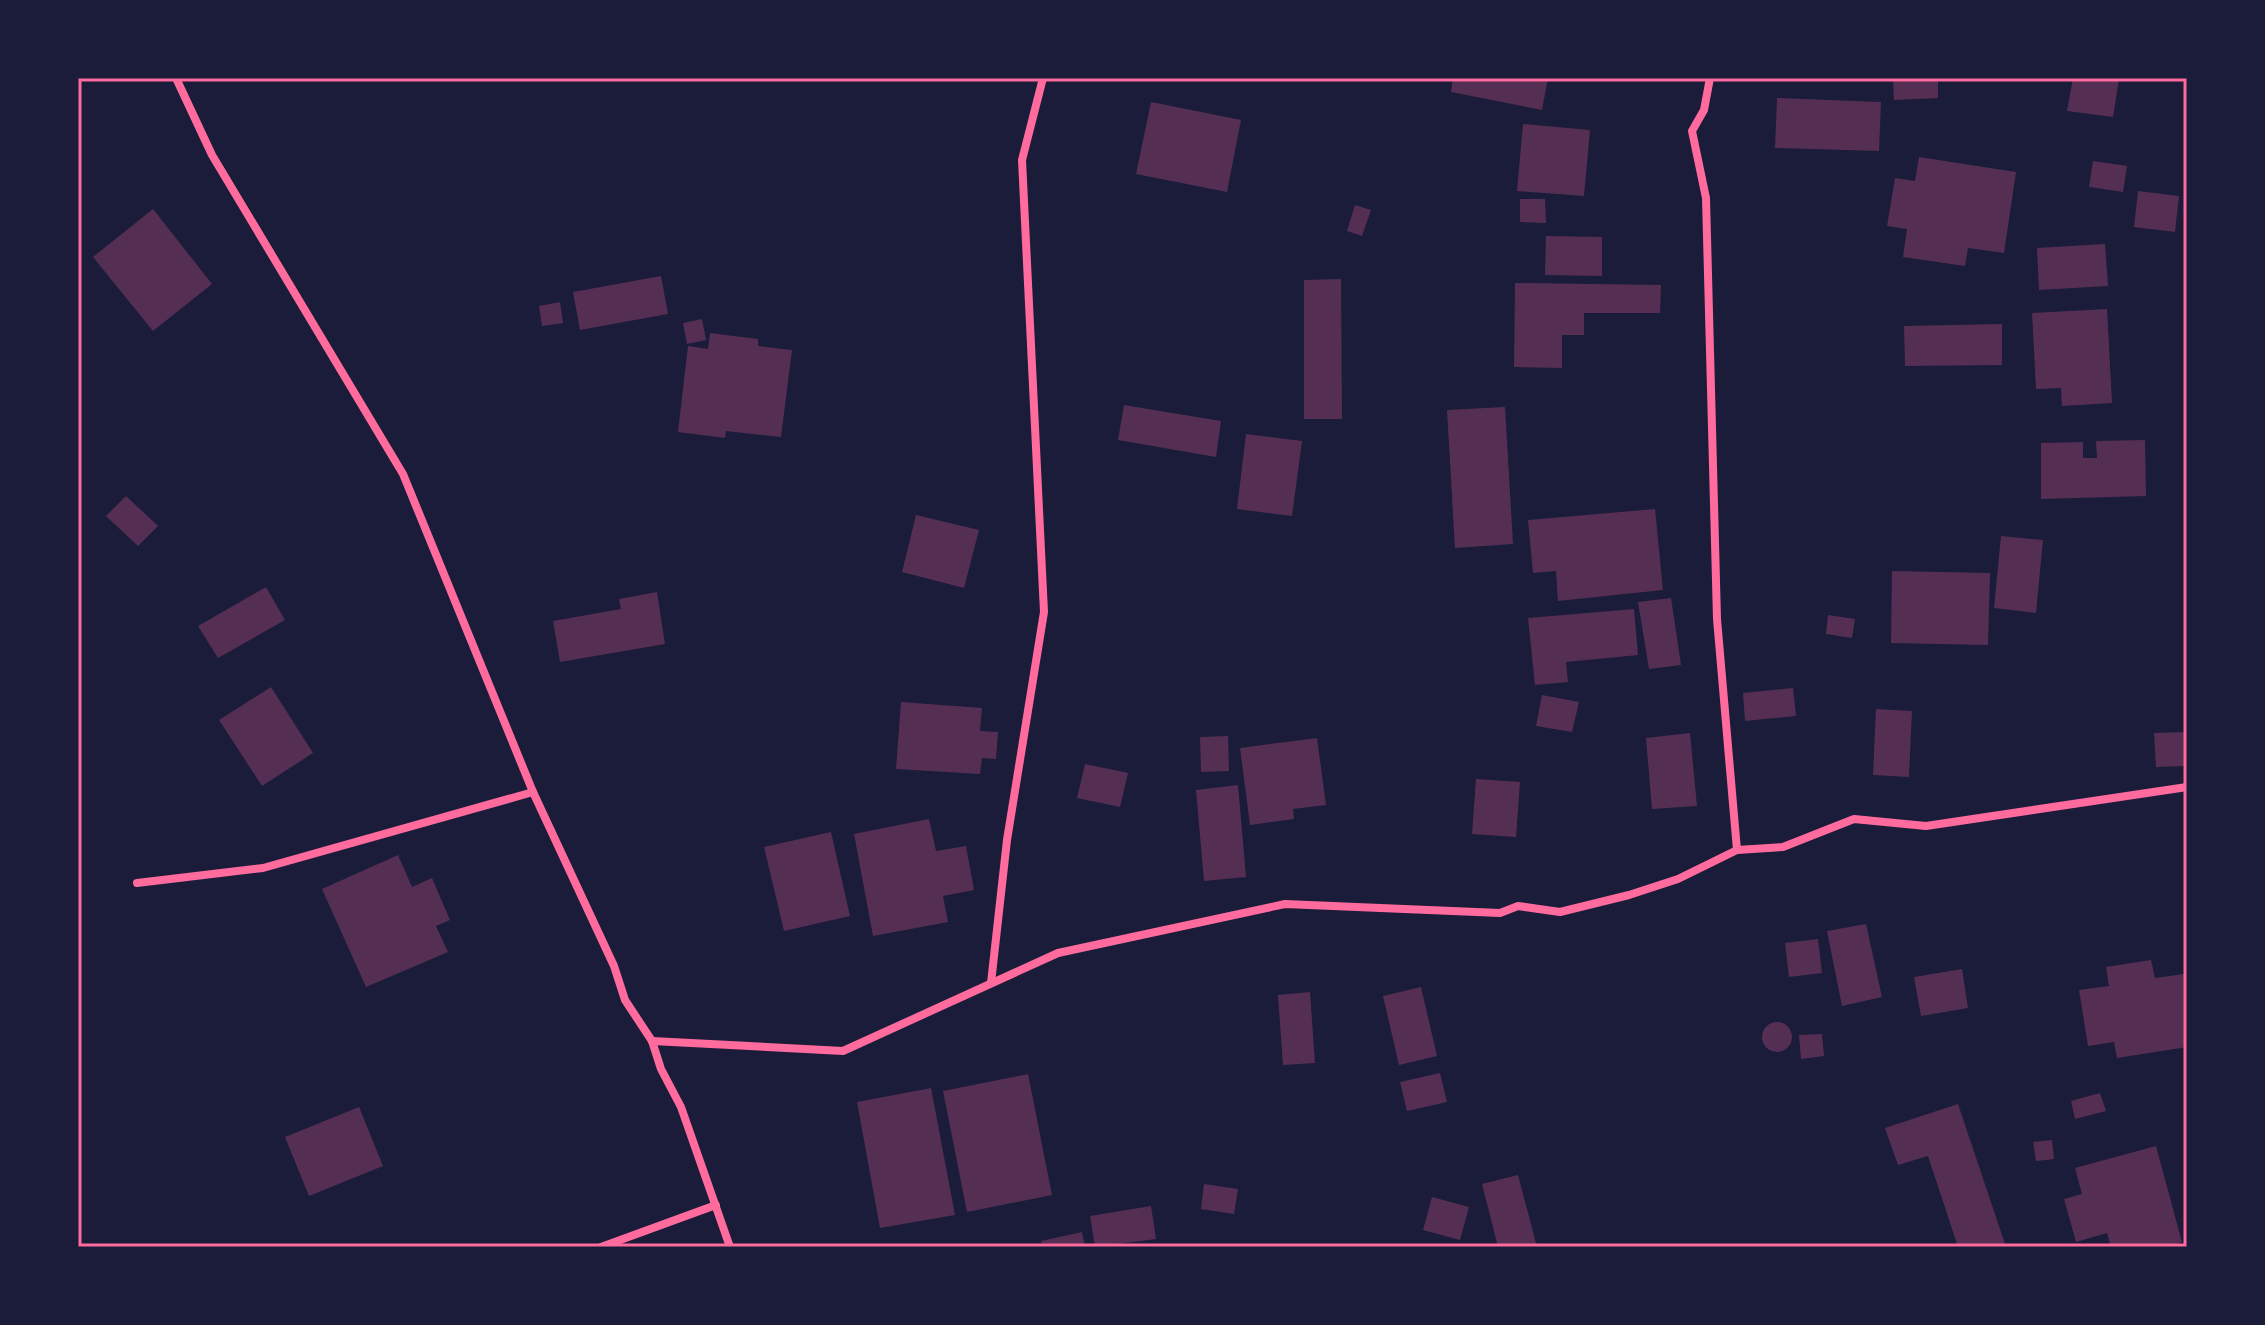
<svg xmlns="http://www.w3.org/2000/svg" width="2265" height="1325" font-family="'PT Sans Narrow',sans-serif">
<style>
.building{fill:#542f53}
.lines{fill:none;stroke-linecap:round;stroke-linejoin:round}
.minor{stroke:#ff6b9d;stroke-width:8}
.neatline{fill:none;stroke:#ff6b9d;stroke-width:3}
</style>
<rect width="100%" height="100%" fill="#1b1b3a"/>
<g class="building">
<polygon points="1453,78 1548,78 1542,110 1451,92"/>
<polygon points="1893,78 1938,78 1938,98 1894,100"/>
<polygon points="2073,78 2119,79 2113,117 2067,111"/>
<polygon points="1777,98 1881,102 1879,151 1775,148"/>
<polygon points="1151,102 1241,120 1227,192 1136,174"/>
<polygon points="1523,124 1590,130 1584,196 1517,191"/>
<polygon points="1919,157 2016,172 2004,253 1968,248 1965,266 1903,257 1907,229 1887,226 1895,178 1915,181"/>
<polygon points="2093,161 2127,166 2123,192 2089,187"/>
<polygon points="2138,191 2179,196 2175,232 2134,227"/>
<polygon points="1520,199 1545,199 1546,223 1520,222"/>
<polygon points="1355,205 1371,210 1362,236 1347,231"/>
<polygon points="153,209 212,284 153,331 93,257"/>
<polygon points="1546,236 1602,237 1602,276 1545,275"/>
<polygon points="2105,244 2108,286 2039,290 2037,248"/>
<polygon points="661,276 668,314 580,330 573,292"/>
<polygon points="1341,279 1342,419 1304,419 1304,280"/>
<polygon points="1515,283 1661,285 1660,313 1584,313 1584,335 1562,335 1562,368 1514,367"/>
<polygon points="560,302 563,323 542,326 539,306"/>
<polygon points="2107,309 2112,403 2062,406 2061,388 2036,389 2032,313"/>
<polygon points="702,319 706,340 687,344 683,323"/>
<polygon points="2002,324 2002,365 1905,366 1904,326"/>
<polygon points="710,333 758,339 758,346 792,350 781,437 726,431 725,438 678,432 688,346 708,349"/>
<polygon points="1124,405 1221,421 1216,457 1118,440"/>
<polygon points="1505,407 1513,544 1455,548 1447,410"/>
<polygon points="1246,434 1302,441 1292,516 1237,509"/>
<polygon points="2145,440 2146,496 2041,499 2041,443 2083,442 2083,458 2097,458 2096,441"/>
<polygon points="126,496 158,526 138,546 106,516"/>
<polygon points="1655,509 1663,590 1558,601 1556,571 1533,573 1528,520"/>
<polygon points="916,515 979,530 964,588 902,572"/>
<polygon points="2001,536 2043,540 2036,613 1994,608"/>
<polygon points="1892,571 1990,573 1988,645 1891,643"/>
<polygon points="266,587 285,620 218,658 198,626"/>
<polygon points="657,592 665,644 560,662 553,621 621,609 619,599"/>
<polygon points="1671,598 1681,665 1649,669 1638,602"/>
<polygon points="1634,609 1638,655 1566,662 1568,682 1535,685 1528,618"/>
<polygon points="1828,615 1855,619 1852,638 1826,634"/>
<polygon points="271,687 313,753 262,786 219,720"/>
<polygon points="1793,688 1796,716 1745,721 1743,693"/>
<polygon points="1542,695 1579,702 1572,732 1536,726"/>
<polygon points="901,702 982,708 980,731 998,732 996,759 982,758 980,774 896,769"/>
<polygon points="1876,709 1912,711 1909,777 1873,775"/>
<polygon points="2187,732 2187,766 2156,767 2154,733"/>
<polygon points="1690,733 1697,806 1652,809 1646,738"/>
<polygon points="1228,736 1229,771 1201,772 1200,737"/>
<polygon points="1317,738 1326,805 1293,809 1294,819 1250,825 1240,748"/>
<polygon points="1085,764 1128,773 1120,807 1077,798"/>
<polygon points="1476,779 1520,782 1516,837 1472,834"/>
<polygon points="1238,785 1246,877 1204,881 1196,790"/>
<polygon points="929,819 936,851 966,846 974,890 943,896 948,922 873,936 854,834"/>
<polygon points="831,832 850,916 784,931 764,847"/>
<polygon points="398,855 412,887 432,878 450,920 436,926 448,952 366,987 322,889"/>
<polygon points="1866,924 1882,997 1842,1006 1827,931"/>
<polygon points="1818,939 1822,973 1789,977 1785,943"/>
<polygon points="2151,960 2155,978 2184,974 2187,1047 2117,1058 2114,1042 2088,1046 2079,990 2109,986 2106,967"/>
<polygon points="1962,969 1968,1008 1921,1016 1914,977"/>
<polygon points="1421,987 1437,1056 1399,1065 1383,996"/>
<polygon points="1310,992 1315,1063 1283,1065 1278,995"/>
<circle cx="1777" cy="1037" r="15"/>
<polygon points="1822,1034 1824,1056 1801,1059 1799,1035"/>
<polygon points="1440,1073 1447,1102 1407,1111 1400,1082"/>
<polygon points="1028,1074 1052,1195 967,1212 943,1091"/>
<polygon points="931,1088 955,1215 880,1228 857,1102"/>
<polygon points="2100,1093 2106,1111 2075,1119 2071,1101"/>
<polygon points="1958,1104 2006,1247 1958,1247 1928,1156 1898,1165 1885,1128"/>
<polygon points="359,1107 383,1166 309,1196 285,1137"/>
<polygon points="2052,1140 2054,1159 2036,1161 2033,1142"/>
<polygon points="2156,1146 2182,1242 2164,1247 2111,1247 2107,1233 2076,1242 2064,1199 2082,1194 2075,1168"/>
<polygon points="1518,1175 1537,1247 1498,1247 1482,1184"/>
<polygon points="1204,1184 1238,1189 1234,1214 1201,1209"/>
<polygon points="1432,1197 1469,1207 1460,1240 1423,1230"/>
<polygon points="1151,1206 1156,1239 1095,1247 1090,1216"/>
<polygon points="1082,1232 1085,1247 1042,1247 1041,1241"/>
</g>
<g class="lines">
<g class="minor">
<polyline points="176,78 212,155 403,474 533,792 614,966 625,1000 652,1041 661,1069 681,1107 730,1247"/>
<polyline points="1710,78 1704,110 1692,131 1706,198 1717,619 1737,850"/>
<polyline points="137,883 263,868 533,792"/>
<polyline points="991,983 1007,840 1044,612 1022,160 1043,78"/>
<polyline points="652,1041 843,1051 1058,953 1285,904 1500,913 1518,906 1560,912 1629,895 1678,879 1737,850 1783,847 1854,819 1926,826 2187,787"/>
<polyline points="601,1247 716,1205"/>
</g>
</g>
<rect width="2265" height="1325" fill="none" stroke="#1b1b3a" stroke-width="160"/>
<rect x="80" y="80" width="2105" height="1165" class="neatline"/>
</svg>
